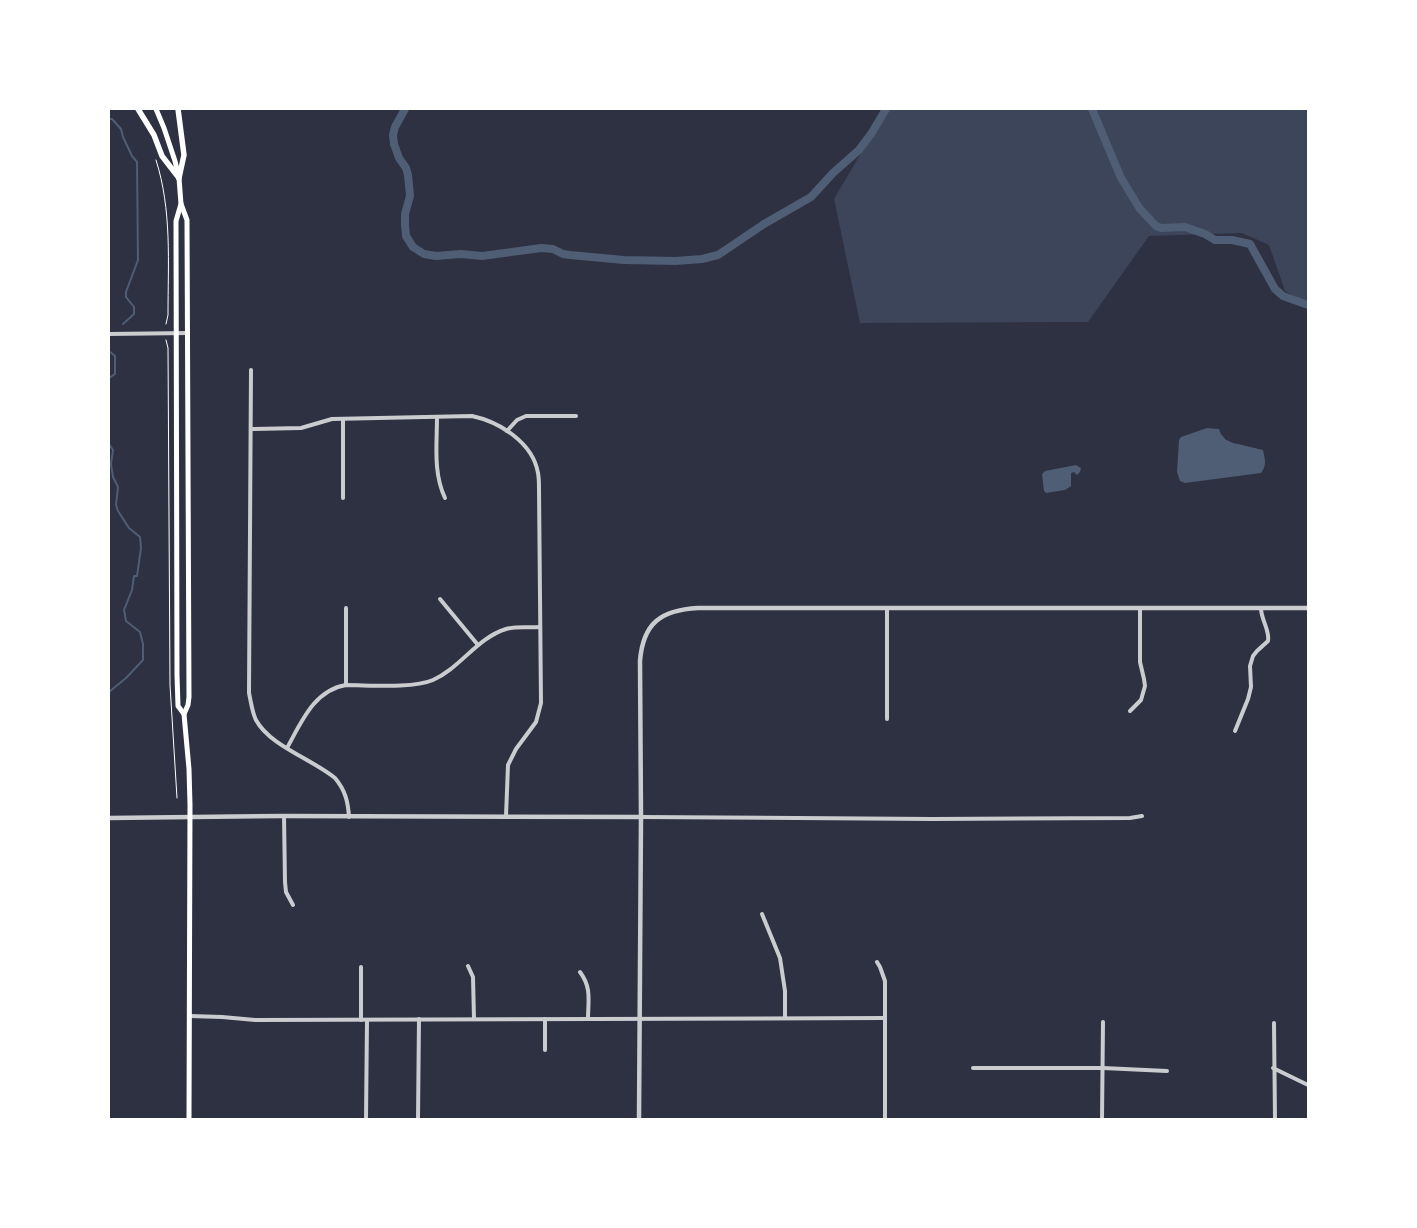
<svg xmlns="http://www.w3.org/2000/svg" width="1417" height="1228" font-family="Poppins,sans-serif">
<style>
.green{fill:#3c4559}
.water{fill:#4f5d75}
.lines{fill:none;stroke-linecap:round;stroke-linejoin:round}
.stream{stroke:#4f5d75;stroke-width:2}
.canal{stroke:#4f5d75;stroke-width:8}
.path{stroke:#fff;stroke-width:1}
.minor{stroke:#caccd0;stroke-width:4}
.tertiary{stroke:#caccd0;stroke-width:4.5}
.secondary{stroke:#fff;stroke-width:5}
.primary{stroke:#fff;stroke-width:5.5}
</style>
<rect width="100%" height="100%" fill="#2d3142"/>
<polygon class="green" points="887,109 1308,109 1308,304 1285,291 1269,245 1242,233 1149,236 1088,322 860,323 834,199"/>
<g class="water">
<path d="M 1207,428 L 1219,429 L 1221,434 L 1226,440 C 1230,441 1233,444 1238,444 C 1246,446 1255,448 1263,450 C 1265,460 1267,465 1261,473 L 1185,483 L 1180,481 L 1177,472 L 1179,440 L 1181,437 Z"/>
<polygon points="1076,465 1081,468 1080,472 1077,475 1074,472 1071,473 1071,486 1065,490 1046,493 1044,491 1042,474 1045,471"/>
</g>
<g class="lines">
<g class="stream">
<polyline points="109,119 112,119 121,129 123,137 132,156 137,162 138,260 126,292 126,297 134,307 134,314 123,324"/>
<polyline points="109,348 109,351 115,356 115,374 109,378"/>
<polyline points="109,444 113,450 111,464 113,477 118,487 116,505 118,511 129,528 140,537 141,548 137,576 134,576 132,590 124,610 126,621 140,632 143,644 143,660 126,678 109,692"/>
</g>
<g class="canal">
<polyline points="405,109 395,127 393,135 394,144 399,158 406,168 408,175 410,196 405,214 405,225 406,236 413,247 424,254 436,256 461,254 482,256 541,248 553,249 563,254 570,255 624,260 676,261 702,259 718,255 764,224 811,197 833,173 859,150 871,134 886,109"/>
<polyline points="1092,109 1121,178 1140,209 1156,226 1161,228 1185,227 1205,234 1215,240 1232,240 1250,244 1275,289 1283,296 1308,305"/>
</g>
<g class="path">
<path d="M 156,160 C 172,210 168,263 168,315 L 166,324"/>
<polyline points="166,340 168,348 170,685 177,798"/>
</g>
<g class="minor">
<polyline points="109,334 188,333"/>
<path d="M 251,370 L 249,693 C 251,702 252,712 256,720 C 270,746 312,759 335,778 C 345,790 348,801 349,817"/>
<path d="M 437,417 C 437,444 433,473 445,498"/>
<polyline points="343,419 343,498"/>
<path d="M 251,429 L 301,428 L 332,419 L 472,416 C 500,422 533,443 538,473 C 539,478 539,484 539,489 L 541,703 L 536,722 L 516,749 L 508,765 L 506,816"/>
<polyline points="507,431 517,420 526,416 576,416"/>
<polyline points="440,599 478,645"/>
<polyline points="346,685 346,608"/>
<polyline points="1130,711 1141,700 1145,686 1144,679 1140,662 1140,608"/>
<polyline points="887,719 887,608"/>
<path d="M 1235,731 L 1248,699 L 1251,687 L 1250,666 L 1253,656 L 1257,651 L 1268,641 C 1270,630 1261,620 1261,608"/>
<path d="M 287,748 C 301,723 314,690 346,685 C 369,685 412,689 433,680 C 460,668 477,638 506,629 C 516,626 529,628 540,627"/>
<polyline points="284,816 285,882 286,892 293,905"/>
<polyline points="641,817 932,819 1130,818 1142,816"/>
<polyline points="762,914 780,958 785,991 785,1018"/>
<polyline points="877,962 880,967 885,981 885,1119"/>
<polyline points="468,966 473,977 474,1019"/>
<path d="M 580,972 C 592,988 588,1001 588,1019"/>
<polyline points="190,1016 222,1017 255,1020 885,1018"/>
<polyline points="545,1019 545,1050"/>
<polyline points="361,1020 361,967"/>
<polyline points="1274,1023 1275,1119"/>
<polyline points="973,1068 1103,1068 1167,1071"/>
<polyline points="1273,1068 1308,1085"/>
<polyline points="366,1119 367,1020"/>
<polyline points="418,1119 419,1019"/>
<polyline points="1102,1119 1103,1022"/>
</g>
<g class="tertiary">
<polyline points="109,818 284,816 641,817"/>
<path d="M 639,1119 L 641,817 L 640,661 C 643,623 661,610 698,608 L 1308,608"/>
</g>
<g class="secondary">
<polyline points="156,109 164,128 175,161 179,178 181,204 187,220 189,697 188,705 184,714 189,769 190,805 189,1119"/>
<polyline points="181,204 176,221 177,675 178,706 184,714"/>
</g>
<g class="primary">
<polyline points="138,109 154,135 162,156 179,178"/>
<polyline points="178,109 184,155 179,178"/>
</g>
</g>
<rect width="1417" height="1228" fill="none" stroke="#ffffff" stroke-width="220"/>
</svg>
